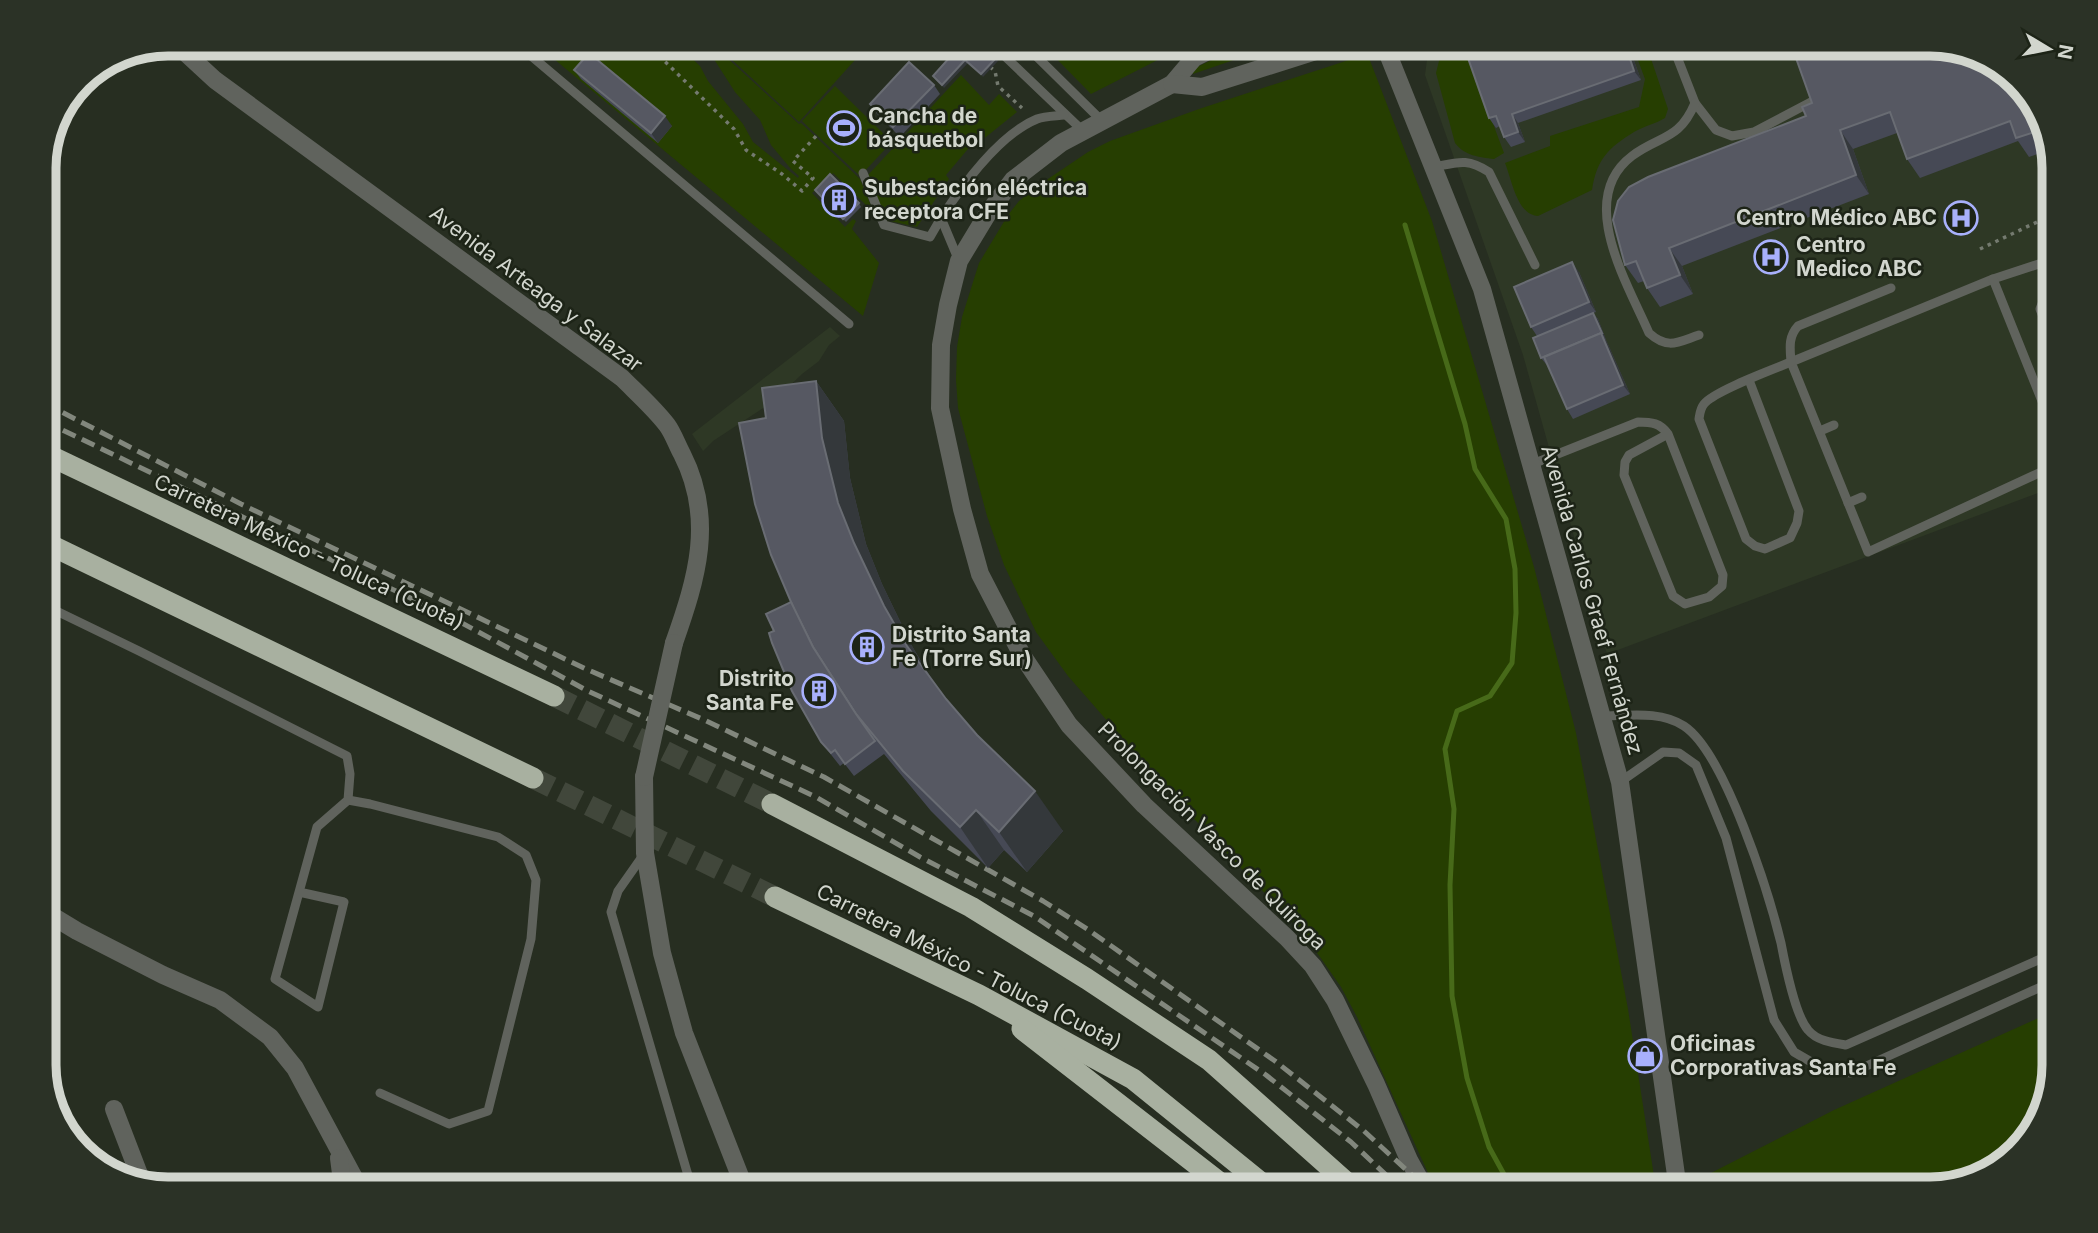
<svg xmlns="http://www.w3.org/2000/svg" width="2098" height="1233" font-family="Inter,sans-serif">
<style>
.built{fill:#2e3825}
.green{fill:#263e01}
.lines{fill:none;stroke-linecap:round;stroke-linejoin:round}
.stream{stroke:#476a19;stroke-width:5}
.motorway-tunnel{stroke:#41473b;stroke-width:21;stroke-dasharray:21 10;stroke-linecap:butt}
.path{stroke:#747a6f;stroke-width:3.5;stroke-dasharray:3.5 5;stroke-linecap:butt}
.service{stroke:#60635d;stroke-width:9}
.minor{stroke:#60635d;stroke-width:18}
.tertiary{stroke:#60635d;stroke-width:18}
.motorway{stroke:#a8b0a0;stroke-width:21}
.rail{stroke:#82877d;stroke-width:5;stroke-dasharray:14 7;stroke-linecap:butt}
.tertiary-bridge{stroke:#60635d;stroke-width:18}
.wall{fill:#464955}
.shaded-wall{fill:#34383b}
.building{fill:#565862;stroke:#696c73;stroke-width:2}
.labels{text-anchor:middle;stroke-width:5;stroke-linejoin:round;paint-order:stroke}
.poi-label{font-size:21px;font-weight:bold;fill:#d2d6ce;stroke:#1d2417;text-anchor:start}
.street-label{font-size:21px;fill:#d2d6ce;stroke:#1d2417}
.rim{fill:none;stroke:#d2d6ce;stroke-width:9}
</style>
<rect width="100%" height="100%" fill="#272e21"/>
<g class="built">
<polygon points="1429,44 1930,44 2037,106 2054,160 2054,487 1607,654 1523,355 1425,75"/>
<polygon points="830,327 840,336 829,345 819,361 802,374 774,401 713,441 703,451 692,434"/>
</g>
<g class="green">
<polygon points="536,44 677,44 700,66 708,81 743,124 753,142 798,178 799,176 791,169 771,145 760,120 735,92 710,53 701,44 712,44 799,124 801,123 860,179 874,213 863,209 865,204 833,173 812,193 845,227 853,219 856,221 852,229 879,263 863,316"/>
<polygon points="715,44 858,44 864,50 799,122"/>
<polygon points="1042,44 1189,44 1091,94"/>
<polygon points="1245,44 1281,44 1193,74 1193,69"/>
<path d="M 1451,44 L 1513,44 L 1471,65 L 1504,153 L 1494,159 C 1479,157 1465,156 1455,143 L 1436,73 L 1440,57 Z"/>
<path d="M 1632,44 L 1646,44 L 1668,109 L 1665,118 C 1655,124 1644,126 1634,132 C 1608,148 1597,159 1592,190 L 1538,216 C 1517,215 1512,180 1505,163 L 1550,146 L 1550,136 L 1639,107 L 1645,79 Z"/>
<polygon points="1361,56 1369,58 1432,221 1534,567 1576,733 1628,1009 1656,1189 1442,1189 1429,1175 1357,1017 1341,987 1320,957 1298,928 1179,803 1068,676 1036,632 1004,565 987,516 958,408 956,380 957,347 962,317 979,263 1008,215 1019,201 1036,187 1088,152 1110,141 1199,109"/>
<polygon points="961,75 989,105 999,94 1017,112 976,145 973,143 946,175 949,179 917,227 886,220 868,175"/>
<polygon points="835,86 892,142 860,176 802,121"/>
<polygon points="2054,1011 2054,1065 2037,1127 1992,1173 1930,1189 1706,1189 1705,1176 1834,1110"/>
</g>
<g class="lines">
<polyline class="stream" points="1405,225 1465,424 1475,469 1506,519 1515,569 1516,613 1512,663 1490,696 1457,711 1445,749 1454,809 1450,885 1452,996 1467,1078 1489,1147 1512,1189"/>
<g class="motorway-tunnel">
<polyline points="554,696 772,804"/>
<polyline points="533,778 775,897"/>
</g>
<g class="path">
<polyline points="542,44 560,59 573,44"/>
<polyline points="609,44 653,52"/>
<polyline points="647,44 734,129 746,150 782,174 802,191 813,178 793,161 817,135"/>
<polyline points="873,44 886,56"/>
<polyline points="990,67 995,71 998,86 1022,108"/>
<polyline points="1980,249 2054,214"/>
</g>
<g class="service">
<polyline points="517,44 849,324"/>
<polyline points="992,44 1083,131"/>
<polyline points="1024,44 1102,121"/>
<polyline points="1672,44 1695,103 1716,130 1732,136 1754,132 1811,102"/>
<path d="M 1695,103 C 1679,141 1660,135 1632,156 C 1575,199 1628,284 1649,333 C 1668,350 1678,342 1699,335"/>
<path d="M 1434,167 C 1459,162 1467,158 1489,172 L 1535,265"/>
<polyline points="863,173 884,225 930,237 941,218"/>
<polyline points="2054,259 1993,279 1791,362 1868,552 2054,466"/>
<path d="M 959,261 L 941,218 C 962,186 1000,134 1037,119 C 1045,116 1056,116 1064,115"/>
<polyline points="1993,279 2054,431"/>
<polyline points="2054,291 2044,299 2040,309 2054,344"/>
<path d="M 1749,380 L 1799,511 L 1797,523 L 1790,538 L 1765,549 L 1755,546 L 1746,539 L 1699,419 C 1700,413 1700,409 1704,404 C 1714,391 1774,369 1791,362 C 1790,348 1788,337 1798,326 L 1891,288"/>
<polyline points="1820,431 1834,425"/>
<path d="M 1530,465 L 1638,422 C 1652,422 1660,423 1668,434 L 1723,575 L 1722,586 L 1709,597 L 1685,604 L 1673,596 L 1624,475 L 1625,462 L 1629,455 L 1668,434"/>
<polyline points="1848,503 1862,497"/>
<polyline points="44,605 139,651 347,756 350,774 348,800 317,827 275,979 318,1007 344,902 299,892"/>
<path d="M 1600,716 C 1627,716 1660,710 1684,726 C 1725,753 1769,894 1781,943 C 1785,964 1795,1015 1808,1030 C 1817,1041 1833,1043 1846,1045 L 2054,953"/>
<polyline points="1620,782 1663,752 1679,753 1696,765 1726,838 1774,1020 1794,1052 1825,1070 1851,1073 2054,981"/>
<polyline points="348,800 370,804 498,837 526,855 536,880 531,939 488,1111 449,1124 380,1093"/>
<polyline points="644,854 618,891 611,912 692,1189"/>
</g>
<g class="minor">
<polyline points="1384,44 1482,289 1620,782 1678,1189"/>
<polyline points="54,1106 73,1140"/>
<polyline points="114,1109 142,1182"/>
</g>
<g class="tertiary">
<path d="M 176,44 L 215,80 L 622,378 C 637,393 654,408 667,425 C 673,433 677,445 682,454 C 715,519 697,578 674,643"/>
<polyline points="1222,44 1194,58 1172,84 1061,143 1013,180 988,213 959,261 948,305 941,345 940,408 962,509 980,574 1022,655 1069,725 1144,805 1287,938 1313,966 1335,1000 1376,1084 1409,1160 1425,1189"/>
<polyline points="1172,84 1202,87 1338,44"/>
<polyline points="644,777 645,853 662,953 684,1033 745,1189"/>
<polyline points="44,911 77,931 163,975 220,1000 270,1037 295,1068 360,1189"/>
<polyline points="339,1158 343,1189"/>
</g>
<g class="motorway">
<polyline points="44,453 554,696"/>
<polyline points="44,542 533,778"/>
<polyline points="772,804 971,907 1087,979 1209,1060 1354,1189"/>
<polyline points="775,897 979,995 1133,1079 1269,1189"/>
<polyline points="1022,1029 1228,1189"/>
</g>
<g class="rail">
<polyline points="44,403 241,504 586,669 702,719 824,777 1043,901 1087,929 1275,1061 1364,1131 1427,1189"/>
<polyline points="44,421 460,622 588,691 816,797 920,857 1034,916 1266,1075 1351,1142 1401,1189"/>
</g>
<polyline class="tertiary-bridge" points="644,777 674,643"/>
</g>
<g class="wall">
<polygon points="548,44 568,44 559,54"/>
<polygon points="1628,44 1641,80 1518,123 1525,142 1511,147 1504,137 1500,126 1496,128 1489,118"/>
<polygon points="574,70 672,126 658,143 581,79"/>
<polygon points="934,85 940,94 900,137 877,114 870,104"/>
<polygon points="2037,106 2051,149 2029,157 2018,141 1920,178 1907,159 1897,133 1853,149 1869,194 1682,266 1693,294 1660,307 1647,288 1644,281 1638,283 1625,265 1806,116"/>
<polygon points="815,190 859,203 861,207 846,222"/>
<polygon points="1579,272 1596,312 1588,315 1593,313 1598,319 1606,340 1630,394 1573,419 1567,409 1547,364 1546,364 1541,358 1537,336 1531,327"/>
<polygon points="816,381 844,421 850,478 866,544 882,584 912,646 931,678 946,699 1063,831 1027,872 1004,850 988,868 931,811 884,754 854,776 844,763 840,766 821,742 774,631 791,602"/>
</g>
<g class="shaded-wall">
<polygon points="553,44 568,44 559,54"/>
<polygon points="1625,44 1628,44 1641,80 1634,71"/>
<polygon points="996,58 998,61 983,77 981,74"/>
<polygon points="965,60 968,63 944,88 942,85"/>
<polygon points="1512,114 1518,123 1525,142 1518,132"/>
<polygon points="665,116 672,126 658,143 651,133"/>
<polygon points="1840,130 1853,149 1869,194 1856,175"/>
<polygon points="1669,248 1682,266 1693,294 1680,275"/>
<polygon points="1572,262 1579,272 1596,312 1589,302"/>
<polygon points="1593,313 1598,319 1606,340 1602,333"/>
<polygon points="1601,333 1607,342 1630,394 1623,385"/>
<polygon points="816,381 844,421 850,478 866,544 882,584 912,646 935,686 907,646 884,606 854,543 838,503 822,438"/>
<polygon points="1035,791 1063,831 1027,872 999,832"/>
<polygon points="976,810 1004,850 988,868 960,827"/>
</g>
<g class="building">
<polygon points="944,44 952,44 957,49 962,44 981,44 996,58 981,74 965,60 942,85 933,76 951,56 942,46"/>
<polygon points="1507,44 1625,44 1634,71 1512,114 1518,132 1504,137 1496,116 1489,118 1468,58"/>
<polygon points="1791,44 1930,44 1992,61 2037,106 2044,129 2016,138 2010,121 1907,159 1890,112 1840,130 1856,175 1669,248 1680,275 1647,288 1636,261 1625,265 1613,220 1618,201 1629,187 1648,177 1806,116 1802,107 1812,103"/>
<polygon points="589,53 665,116 651,133 574,70"/>
<polygon points="909,62 934,85 893,127 870,104"/>
<polygon points="830,174 859,203 843,219 815,190"/>
<polygon points="1572,262 1589,302 1531,327 1514,287"/>
<polygon points="1593,313 1602,333 1601,333 1541,358 1533,338"/>
<polygon points="1601,333 1623,385 1567,409 1544,357"/>
<polygon points="816,381 822,438 838,503 854,543 884,606 907,646 946,699 977,735 1035,791 999,832 976,810 960,827 903,771 856,714 813,647 794,609 771,555 755,504 739,423 766,418 762,388"/>
<polygon points="791,602 813,647 856,714 875,741 845,764 835,750 831,753 821,742 792,691 772,643 769,633 774,631 766,614"/>
</g>
<defs>
<symbol id="stadium-ring" viewBox="-11 -11 22 22"><circle r="9.5" fill="#1d2417" stroke="#a8b0fc" stroke-width="1.5"/><path d="M0-5a6.5 5 0 1 0 0 10a6.5 5 0 1 0 0-10ZM-3.5-1.8h7v3.6h-7Z" fill="#a8b0fc"/></symbol>
<symbol id="building-ring" viewBox="-11 -11 22 22"><circle r="9.5" fill="#1d2417" stroke="#a8b0fc" stroke-width="1.5"/><path d="M-4-6H4V6H1V3H-1V6H-4ZM-2.5-4.3h1.7v1.8h-1.7ZM.8-4.3h1.7v1.8H.8ZM-2.5-1h1.7V.8h-1.7ZM.8-1h1.7V.8H.8Z" fill="#a8b0fc"/></symbol>
<symbol id="hospital-ring" viewBox="-11 -11 22 22"><circle r="9.5" fill="#1d2417" stroke="#a8b0fc" stroke-width="1.5"/><path d="M-5-5h3v3.5h4V-5h3V5h-3V1.5h-4V5h-3Z" fill="#a8b0fc"/></symbol>
<symbol id="shop-ring" viewBox="-11 -11 22 22"><circle r="9.5" fill="#1d2417" stroke="#a8b0fc" stroke-width="1.5"/><path d="M-5-2.5h2.3a2.7 3.5 0 0 1 5.4 0H5L5.5 6h-11ZM-1.5-2.5h3a1.5 2.3 0 0 0-3 0Z" fill="#a8b0fc"/></symbol>
</defs>
<g fill-rule="evenodd">
<use href="#stadium-ring" x="825" y="109" width="38" height="38"/>
<use href="#building-ring" x="820" y="181" width="38" height="38"/>
<use href="#hospital-ring" x="1942" y="199" width="38" height="38"/>
<use href="#hospital-ring" x="1752" y="238" width="38" height="38"/>
<use href="#building-ring" x="848" y="628" width="38" height="38"/>
<use href="#building-ring" x="800" y="672" width="38" height="38"/>
<use href="#shop-ring" x="1626" y="1037" width="38" height="38"/>
</g>
<g class="labels">
<g class="poi-label">
<text x="868" y="123">Cancha de<tspan x="868" dy="24">básquetbol</tspan></text>
<text x="864" y="195">Subestación eléctrica<tspan x="864" dy="24">receptora CFE</tspan></text>
<text x="1937" y="225" text-anchor="end">Centro Médico ABC</text>
<text x="1796" y="252">Centro<tspan x="1796" dy="24">Medico ABC</tspan></text>
<text x="892" y="642">Distrito Santa<tspan x="892" dy="24">Fe (Torre Sur)</tspan></text>
<text x="794" y="686" text-anchor="end">Distrito<tspan x="794" dy="24">Santa Fe</tspan></text>
<text x="1670" y="1051">Oficinas<tspan x="1670" dy="24">Corporativas Santa Fe</tspan></text>
</g>
<g class="street-label">
<text transform="translate(536 289) rotate(37)" y="7">Avenida Arteaga y Salazar</text>
<text transform="translate(309 552) rotate(25)" y="7">Carretera México - Toluca (Cuota)</text>
<text transform="translate(1592 600) rotate(74)" y="7">Avenida Carlos Graef Fernández</text>
<text transform="translate(1212 836) rotate(45)" y="7">Prolongación Vasco de Quiroga</text>
<text transform="translate(969 967) rotate(27)" y="7">Carretera México - Toluca (Cuota)</text>
</g>
</g>
<path d="M0 0H2098V1233H0ZM168 56H1930A112 112 0 0 1 2042 168V1065A112 112 0 0 1 1930 1177H168A112 112 0 0 1 56 1065V168A112 112 0 0 1 168 56Z" fill="#2b3226" fill-rule="evenodd"/>
<path class="rim" d="M168 56H1930A112 112 0 0 1 2042 168V1065A112 112 0 0 1 1930 1177H168A112 112 0 0 1 56 1065V168A112 112 0 0 1 168 56Z"/>
<g transform="translate(2049 49) rotate(100)" stroke="#1d2417" stroke-width="5" paint-order="stroke">
<path d="M0-5L12 26L0 18L-12 26Z" fill="#d2d6ce"/>
<text y="-10" font-size="19" font-weight="bold" text-anchor="middle" fill="#d2d6ce">N</text>
</g>
</svg>
